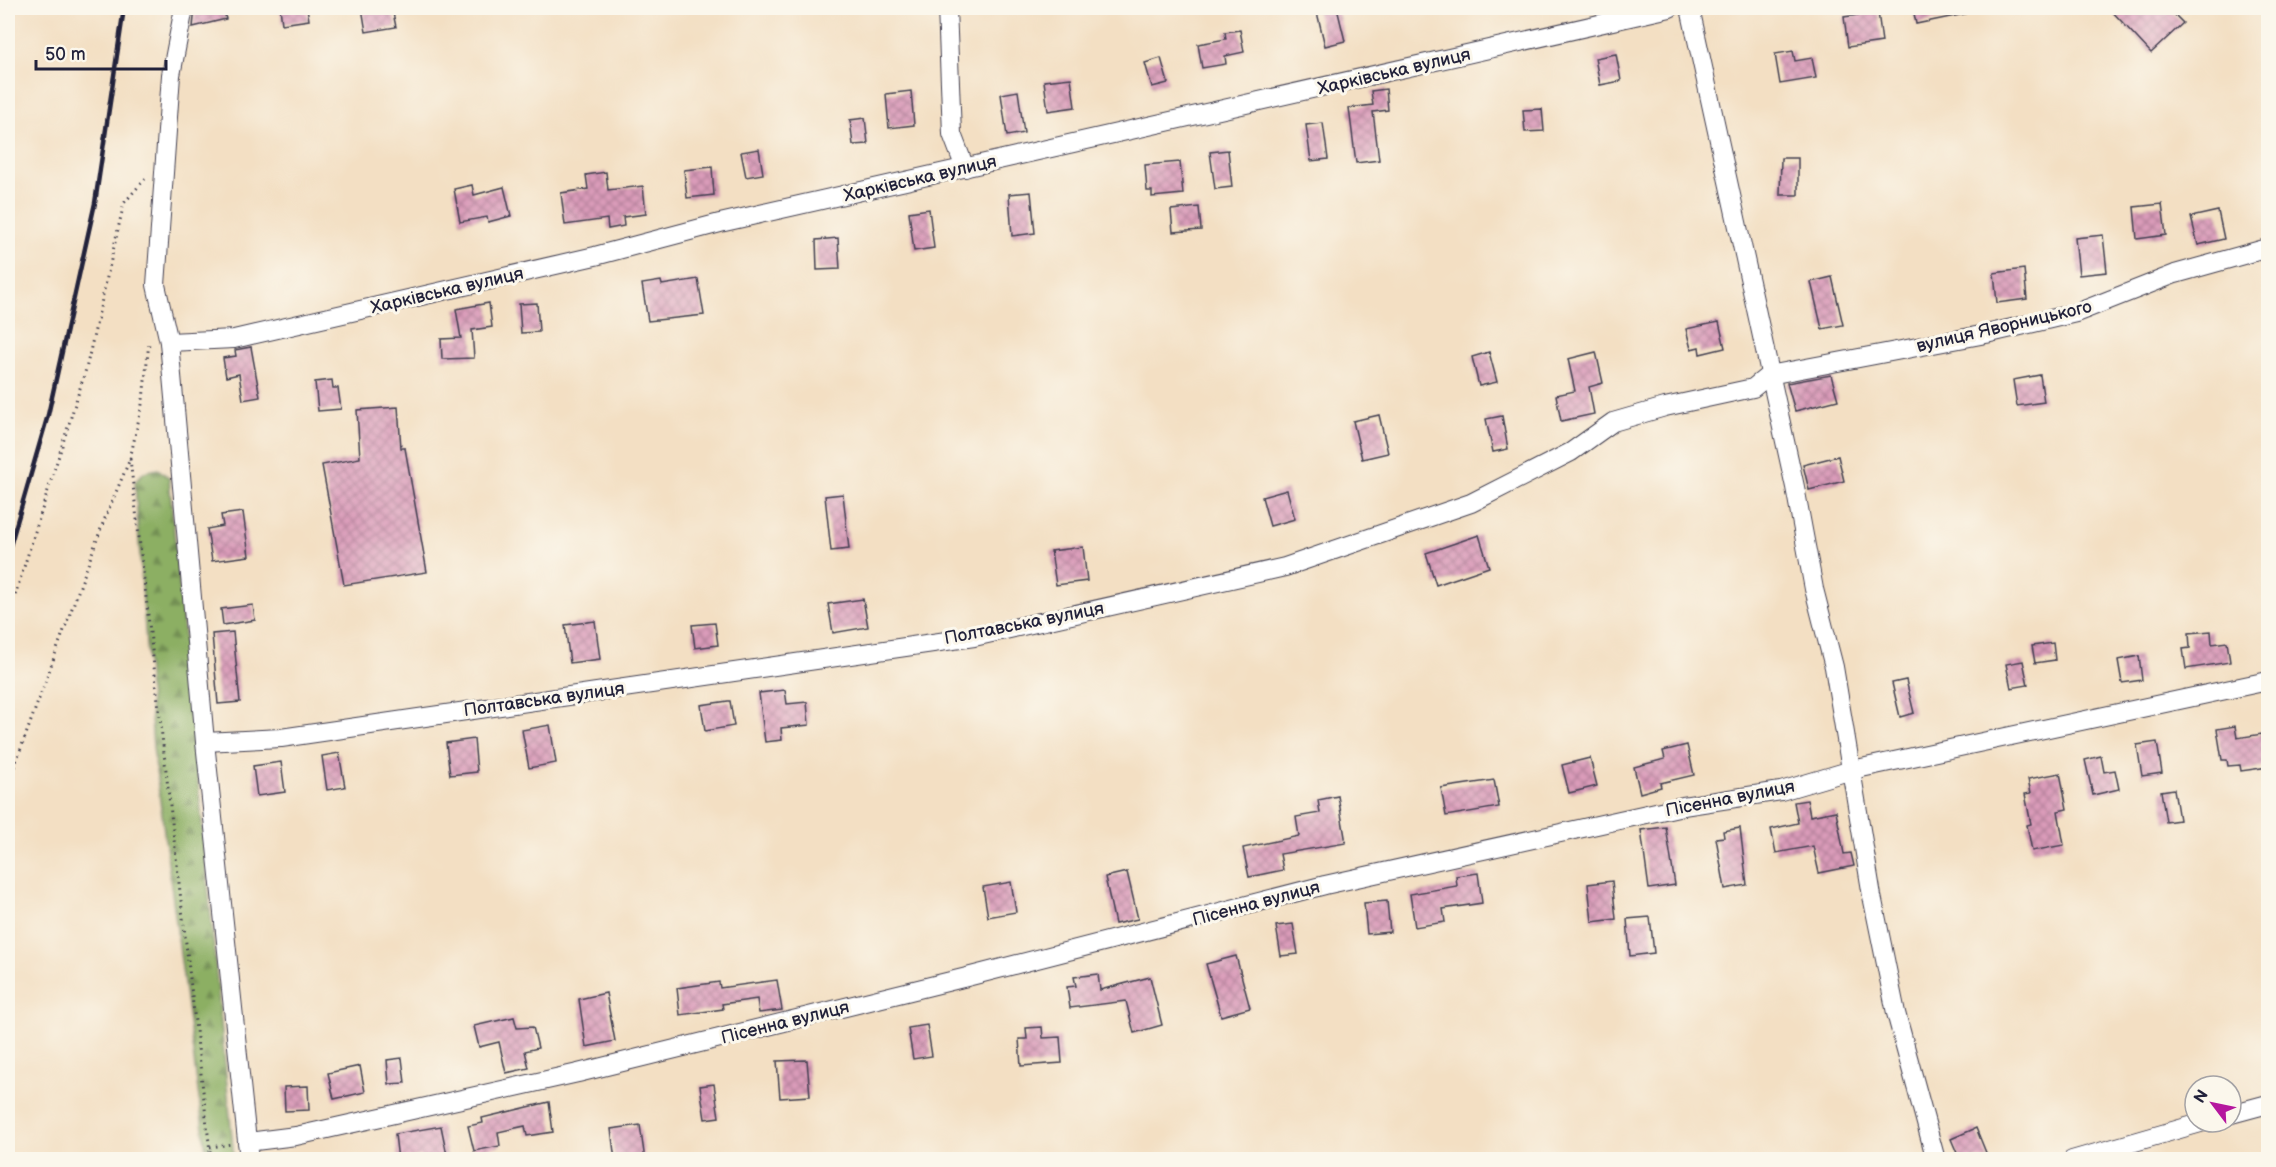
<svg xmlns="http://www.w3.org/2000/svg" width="2276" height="1167" font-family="'Balsamiq Sans',sans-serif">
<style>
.forest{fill:url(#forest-firs);stroke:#57684f;stroke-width:1.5}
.building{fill:url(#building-cross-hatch)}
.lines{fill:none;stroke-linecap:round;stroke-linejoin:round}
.minor-casing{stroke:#413e4f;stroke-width:20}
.path{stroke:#413e4f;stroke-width:3;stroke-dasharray:1.5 4.5;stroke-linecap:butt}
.minor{stroke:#fff;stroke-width:18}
.rail{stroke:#22223b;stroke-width:4.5}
.labels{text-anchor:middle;stroke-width:6;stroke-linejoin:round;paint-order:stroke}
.street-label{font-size:18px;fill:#22223b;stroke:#fbf7ec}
</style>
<defs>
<pattern id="forest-firs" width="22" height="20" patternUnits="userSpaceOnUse" patternTransform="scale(1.5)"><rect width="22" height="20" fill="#8caf63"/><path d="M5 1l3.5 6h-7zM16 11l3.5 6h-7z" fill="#728e53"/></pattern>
<pattern id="building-cross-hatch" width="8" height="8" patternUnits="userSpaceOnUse" patternTransform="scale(1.5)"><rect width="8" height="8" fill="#da9bb9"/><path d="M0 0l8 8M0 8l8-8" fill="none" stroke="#b07e98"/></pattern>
</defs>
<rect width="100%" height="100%" fill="#fbf7ec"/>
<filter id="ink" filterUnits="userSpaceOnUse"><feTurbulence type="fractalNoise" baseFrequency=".0167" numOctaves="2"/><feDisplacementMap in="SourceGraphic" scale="12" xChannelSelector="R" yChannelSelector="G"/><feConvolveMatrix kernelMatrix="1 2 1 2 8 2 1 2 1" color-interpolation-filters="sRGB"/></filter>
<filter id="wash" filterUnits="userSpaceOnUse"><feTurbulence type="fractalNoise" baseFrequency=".008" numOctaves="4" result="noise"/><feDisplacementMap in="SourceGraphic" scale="24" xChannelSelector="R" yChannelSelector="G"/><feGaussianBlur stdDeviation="1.35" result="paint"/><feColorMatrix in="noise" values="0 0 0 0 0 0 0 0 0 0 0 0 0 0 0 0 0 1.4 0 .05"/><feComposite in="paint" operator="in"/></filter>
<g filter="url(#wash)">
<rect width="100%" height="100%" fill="#f3dfc3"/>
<polygon class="forest" points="158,469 169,478 234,1159 207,1159 153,747 135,482 144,472"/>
<g id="blocks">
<g class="building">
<polygon points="195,8 223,8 226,19 193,27"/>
<polygon points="280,8 307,8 309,20 282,24"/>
<polygon points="362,8 392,8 396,27 366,32"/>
<polygon points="1316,8 1337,8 1345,41 1325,46"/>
<polygon points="1913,8 1964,8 1965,14 1916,24"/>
<polygon points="2109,8 2168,8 2183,23 2151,53"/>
<polygon points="1878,12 1882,42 1848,47 1844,17"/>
<polygon points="1240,30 1244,52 1225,56 1226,64 1202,68 1198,44 1226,39 1225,32"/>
<polygon points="1793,51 1795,61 1812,58 1816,78 1780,84 1775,54"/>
<polygon points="1616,54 1621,81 1600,85 1595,58"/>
<polygon points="1161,58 1168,83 1152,87 1145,63"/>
<polygon points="1071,78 1075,107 1048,111 1044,81"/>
<polygon points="1386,89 1388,110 1373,112 1379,160 1356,163 1349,108 1373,105 1371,91"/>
<polygon points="911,91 914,125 889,128 886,94"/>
<polygon points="1018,91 1024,133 1007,136 1001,94"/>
<polygon points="1542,109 1544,131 1525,132 1523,110"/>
<polygon points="865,118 868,144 853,145 850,120"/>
<polygon points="1323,123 1328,159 1311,161 1306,125"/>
<polygon points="759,149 763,174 746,177 741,152"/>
<polygon points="1228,150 1232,187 1215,189 1210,152"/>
<polygon points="1781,158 1798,158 1798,195 1780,195"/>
<polygon points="1180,162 1183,194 1152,197 1152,191 1147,191 1145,165"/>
<polygon points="712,167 714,195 687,198 684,170"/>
<polygon points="606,172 608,190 643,186 646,214 623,217 624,226 608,229 607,219 565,225 561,193 588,189 586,175"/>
<polygon points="472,185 474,195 504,187 511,216 488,222 487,217 460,222 454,189"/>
<polygon points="1031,192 1035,233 1012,236 1009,194"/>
<polygon points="2162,204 2166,235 2137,239 2134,207"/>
<polygon points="1199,207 1201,230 1173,232 1171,210"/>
<polygon points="929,209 934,248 914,251 909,212"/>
<polygon points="2218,211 2224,239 2198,245 2191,217"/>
<polygon points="2103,235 2107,272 2079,275 2075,238"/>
<polygon points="838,238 840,269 817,270 816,240"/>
<polygon points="2024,269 2027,299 1997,303 1994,273"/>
<polygon points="1832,277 1843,325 1822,329 1811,282"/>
<polygon points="698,279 704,315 648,321 642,284 661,281 662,285"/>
<polygon points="489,303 492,327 472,330 474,358 442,359 441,339 461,338 456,309"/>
<polygon points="537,303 539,332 521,333 519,304"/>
<polygon points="1719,322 1725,348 1700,354 1699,347 1691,349 1686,329"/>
<polygon points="251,347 260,397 243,400 239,374 226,377 223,358 236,356 235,350"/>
<polygon points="1489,352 1497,382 1479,386 1472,357"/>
<polygon points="1596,352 1603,383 1589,387 1594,414 1561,421 1556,395 1575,391 1568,359"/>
<polygon points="1831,375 1838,400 1795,411 1787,383"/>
<polygon points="2040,375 2044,402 2017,406 2013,380"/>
<polygon points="332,380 333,388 338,388 341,409 318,411 315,382"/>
<polygon points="398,407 401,448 405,448 427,572 344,585 322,465 360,458 357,410"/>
<polygon points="1379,415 1388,453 1362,459 1353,421"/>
<polygon points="1502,416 1508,449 1493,452 1486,419"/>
<polygon points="1838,456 1844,481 1809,490 1803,465"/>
<polygon points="1287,490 1295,519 1270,526 1262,497"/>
<polygon points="843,494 849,549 831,551 825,496"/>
<polygon points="243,512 249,556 212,561 207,529 223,526 221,515"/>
<polygon points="1479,535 1489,567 1436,585 1426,553"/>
<polygon points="1083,547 1087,581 1056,585 1051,551"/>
<polygon points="863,599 868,627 833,633 828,604"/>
<polygon points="253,605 255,620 223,625 221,609"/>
<polygon points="595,621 600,659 570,663 565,625"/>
<polygon points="715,623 718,645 695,648 692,625"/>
<polygon points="2211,631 2212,644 2227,642 2230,662 2186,669 2183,649 2190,648 2189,633"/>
<polygon points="233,632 240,702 218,704 212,634"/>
<polygon points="2053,643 2055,660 2035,663 2032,646"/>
<polygon points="2139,656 2142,680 2122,683 2118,660"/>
<polygon points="2023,661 2028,685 2011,688 2006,664"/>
<polygon points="1906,680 1914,713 1900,717 1892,683"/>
<polygon points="785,690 787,704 807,702 809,725 781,728 782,740 765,742 759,693"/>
<polygon points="728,701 730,701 734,726 705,731 701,705"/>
<polygon points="550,725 556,763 529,768 522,730"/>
<polygon points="2235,726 2237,738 2262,734 2268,767 2241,771 2240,765 2228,766 2227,760 2222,760 2217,729"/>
<polygon points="474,739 477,772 450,775 446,743"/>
<polygon points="2157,742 2162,773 2142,776 2137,745"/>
<polygon points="1687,745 1694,775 1660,783 1661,787 1640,793 1634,767 1665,759 1663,751"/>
<polygon points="339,753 345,787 327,790 322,756"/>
<polygon points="2101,756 2104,772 2115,770 2119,789 2093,795 2085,760"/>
<polygon points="1590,758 1597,786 1569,793 1562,765"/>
<polygon points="281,762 285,792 257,796 253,766"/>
<polygon points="2060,773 2067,809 2058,811 2064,845 2032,851 2027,825 2031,824 2025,794 2031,793 2028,779"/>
<polygon points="1494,780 1499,807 1446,816 1441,788"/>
<polygon points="2174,789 2179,820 2166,822 2161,791"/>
<polygon points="1338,796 1346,843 1280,854 1283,870 1249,877 1243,848 1299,836 1296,817 1320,813 1318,800"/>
<polygon points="1807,800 1810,816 1836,811 1844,854 1851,853 1854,866 1819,873 1813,846 1776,853 1771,829 1798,823 1794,802"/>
<polygon points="1666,827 1675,885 1649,889 1641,830"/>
<polygon points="1740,828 1747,885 1725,889 1716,838 1724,837 1723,831"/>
<polygon points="1127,872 1138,919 1115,924 1105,877"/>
<polygon points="1478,873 1482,903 1443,909 1445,922 1415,927 1410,894 1457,886 1456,876"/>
<polygon points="1612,881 1616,919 1592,922 1588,884"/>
<polygon points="1011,882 1016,912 988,917 983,887"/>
<polygon points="1387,901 1390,932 1367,934 1364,903"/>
<polygon points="1650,917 1654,953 1630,956 1627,919"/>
<polygon points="1293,924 1298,954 1281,956 1276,926"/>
<polygon points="1236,956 1250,1008 1221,1016 1206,964"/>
<polygon points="1098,974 1100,990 1150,977 1162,1025 1134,1033 1126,1001 1070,1008 1067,987 1076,986 1074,977"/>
<polygon points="777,980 782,1010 759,1013 757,999 722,1004 723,1009 680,1015 677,988 719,982 720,988"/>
<polygon points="606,993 615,1041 586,1047 579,999"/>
<polygon points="514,1017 517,1028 533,1027 538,1048 525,1051 529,1068 506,1073 499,1042 479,1047 474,1026"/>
<polygon points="927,1025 932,1056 913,1059 908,1028"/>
<polygon points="1042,1027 1043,1038 1060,1037 1062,1063 1021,1066 1019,1039 1027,1039 1026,1028"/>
<polygon points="402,1058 405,1083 389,1084 387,1060"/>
<polygon points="807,1060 810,1096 780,1098 777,1061"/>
<polygon points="360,1066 365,1092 334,1099 328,1073"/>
<polygon points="714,1084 719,1117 705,1119 700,1086"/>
<polygon points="308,1086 309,1110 285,1111 284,1087"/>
<polygon points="549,1102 553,1132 527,1136 525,1126 498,1132 500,1146 474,1151 468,1126 483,1123 482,1118"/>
<polygon points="640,1125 645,1160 615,1160 611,1129"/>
<polygon points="441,1126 448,1160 421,1160 421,1156 398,1160 395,1134"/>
<polygon points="1976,1128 1989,1160 1960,1160 1951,1139"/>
</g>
</g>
</g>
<g filter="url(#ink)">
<use href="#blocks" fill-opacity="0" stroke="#413e4f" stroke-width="1.5"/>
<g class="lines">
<defs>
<g id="minor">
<polyline points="184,8 171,75 156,285 169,342 205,742 249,1160"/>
<polyline points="947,8 952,134 965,168"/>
<polyline points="1690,8 1795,487 1814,589 1834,667 1872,896 1896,1013 1936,1160"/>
<polyline points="169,342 234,339 595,256 720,223 1670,8"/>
<polyline points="205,742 281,738 974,637 1285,567 1471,503 1571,452 1613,422 1665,407 1753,388 1769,375 1986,334 2076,313 2175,274 2268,248"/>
<polyline points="2231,1114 2268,1104"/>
<polyline points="247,1142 296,1136 578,1073 967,977 1325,885 1683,806 1781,791 1852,770 2268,681"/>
<polyline points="2072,1160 2204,1122"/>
</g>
</defs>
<use href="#minor" class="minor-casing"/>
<g class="path">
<polyline points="8,456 8,457"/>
<polyline points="130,459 211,1160"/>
<polyline points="8,618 86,369 124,203 145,179"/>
<polyline points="8,784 103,523 130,459 143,400 149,342"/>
<polyline points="210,1147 232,1144"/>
</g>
<use href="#minor" class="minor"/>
<polyline class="rail" points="8,553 48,415 95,203 124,8"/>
</g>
</g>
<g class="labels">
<g class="street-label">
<text transform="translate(1394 71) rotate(-13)" y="6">Харківська вулиця</text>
<text transform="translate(920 178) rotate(-13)" y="6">Харківська вулиця</text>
<text transform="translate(447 290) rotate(-13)" y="6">Харківська вулиця</text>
<text transform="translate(2004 326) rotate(-13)" y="6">вулиця Яворницького</text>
<text transform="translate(1024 623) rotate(-11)" y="6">Полтавська вулиця</text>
<text transform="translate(544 699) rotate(-8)" y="6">Полтавська вулиця</text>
<text transform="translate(1730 798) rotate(-11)" y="6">Пісенна вулиця</text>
<text transform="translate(1256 903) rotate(-15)" y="6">Пісенна вулиця</text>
<text transform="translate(785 1022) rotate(-14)" y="6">Пісенна вулиця</text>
</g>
</g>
<rect width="2276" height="1167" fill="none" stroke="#fbf7ec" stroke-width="30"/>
<g transform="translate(2213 1104) rotate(302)"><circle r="28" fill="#fbf7ec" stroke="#a4a2a5" stroke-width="1.5"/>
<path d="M0-4.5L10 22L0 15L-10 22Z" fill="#b5179e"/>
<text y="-9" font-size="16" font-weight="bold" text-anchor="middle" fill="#22223b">N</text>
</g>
<path d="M36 60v9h130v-9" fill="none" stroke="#22223b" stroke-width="3"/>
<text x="45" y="60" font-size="18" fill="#22223b" stroke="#fbf7ec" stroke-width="4.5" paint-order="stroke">50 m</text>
</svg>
